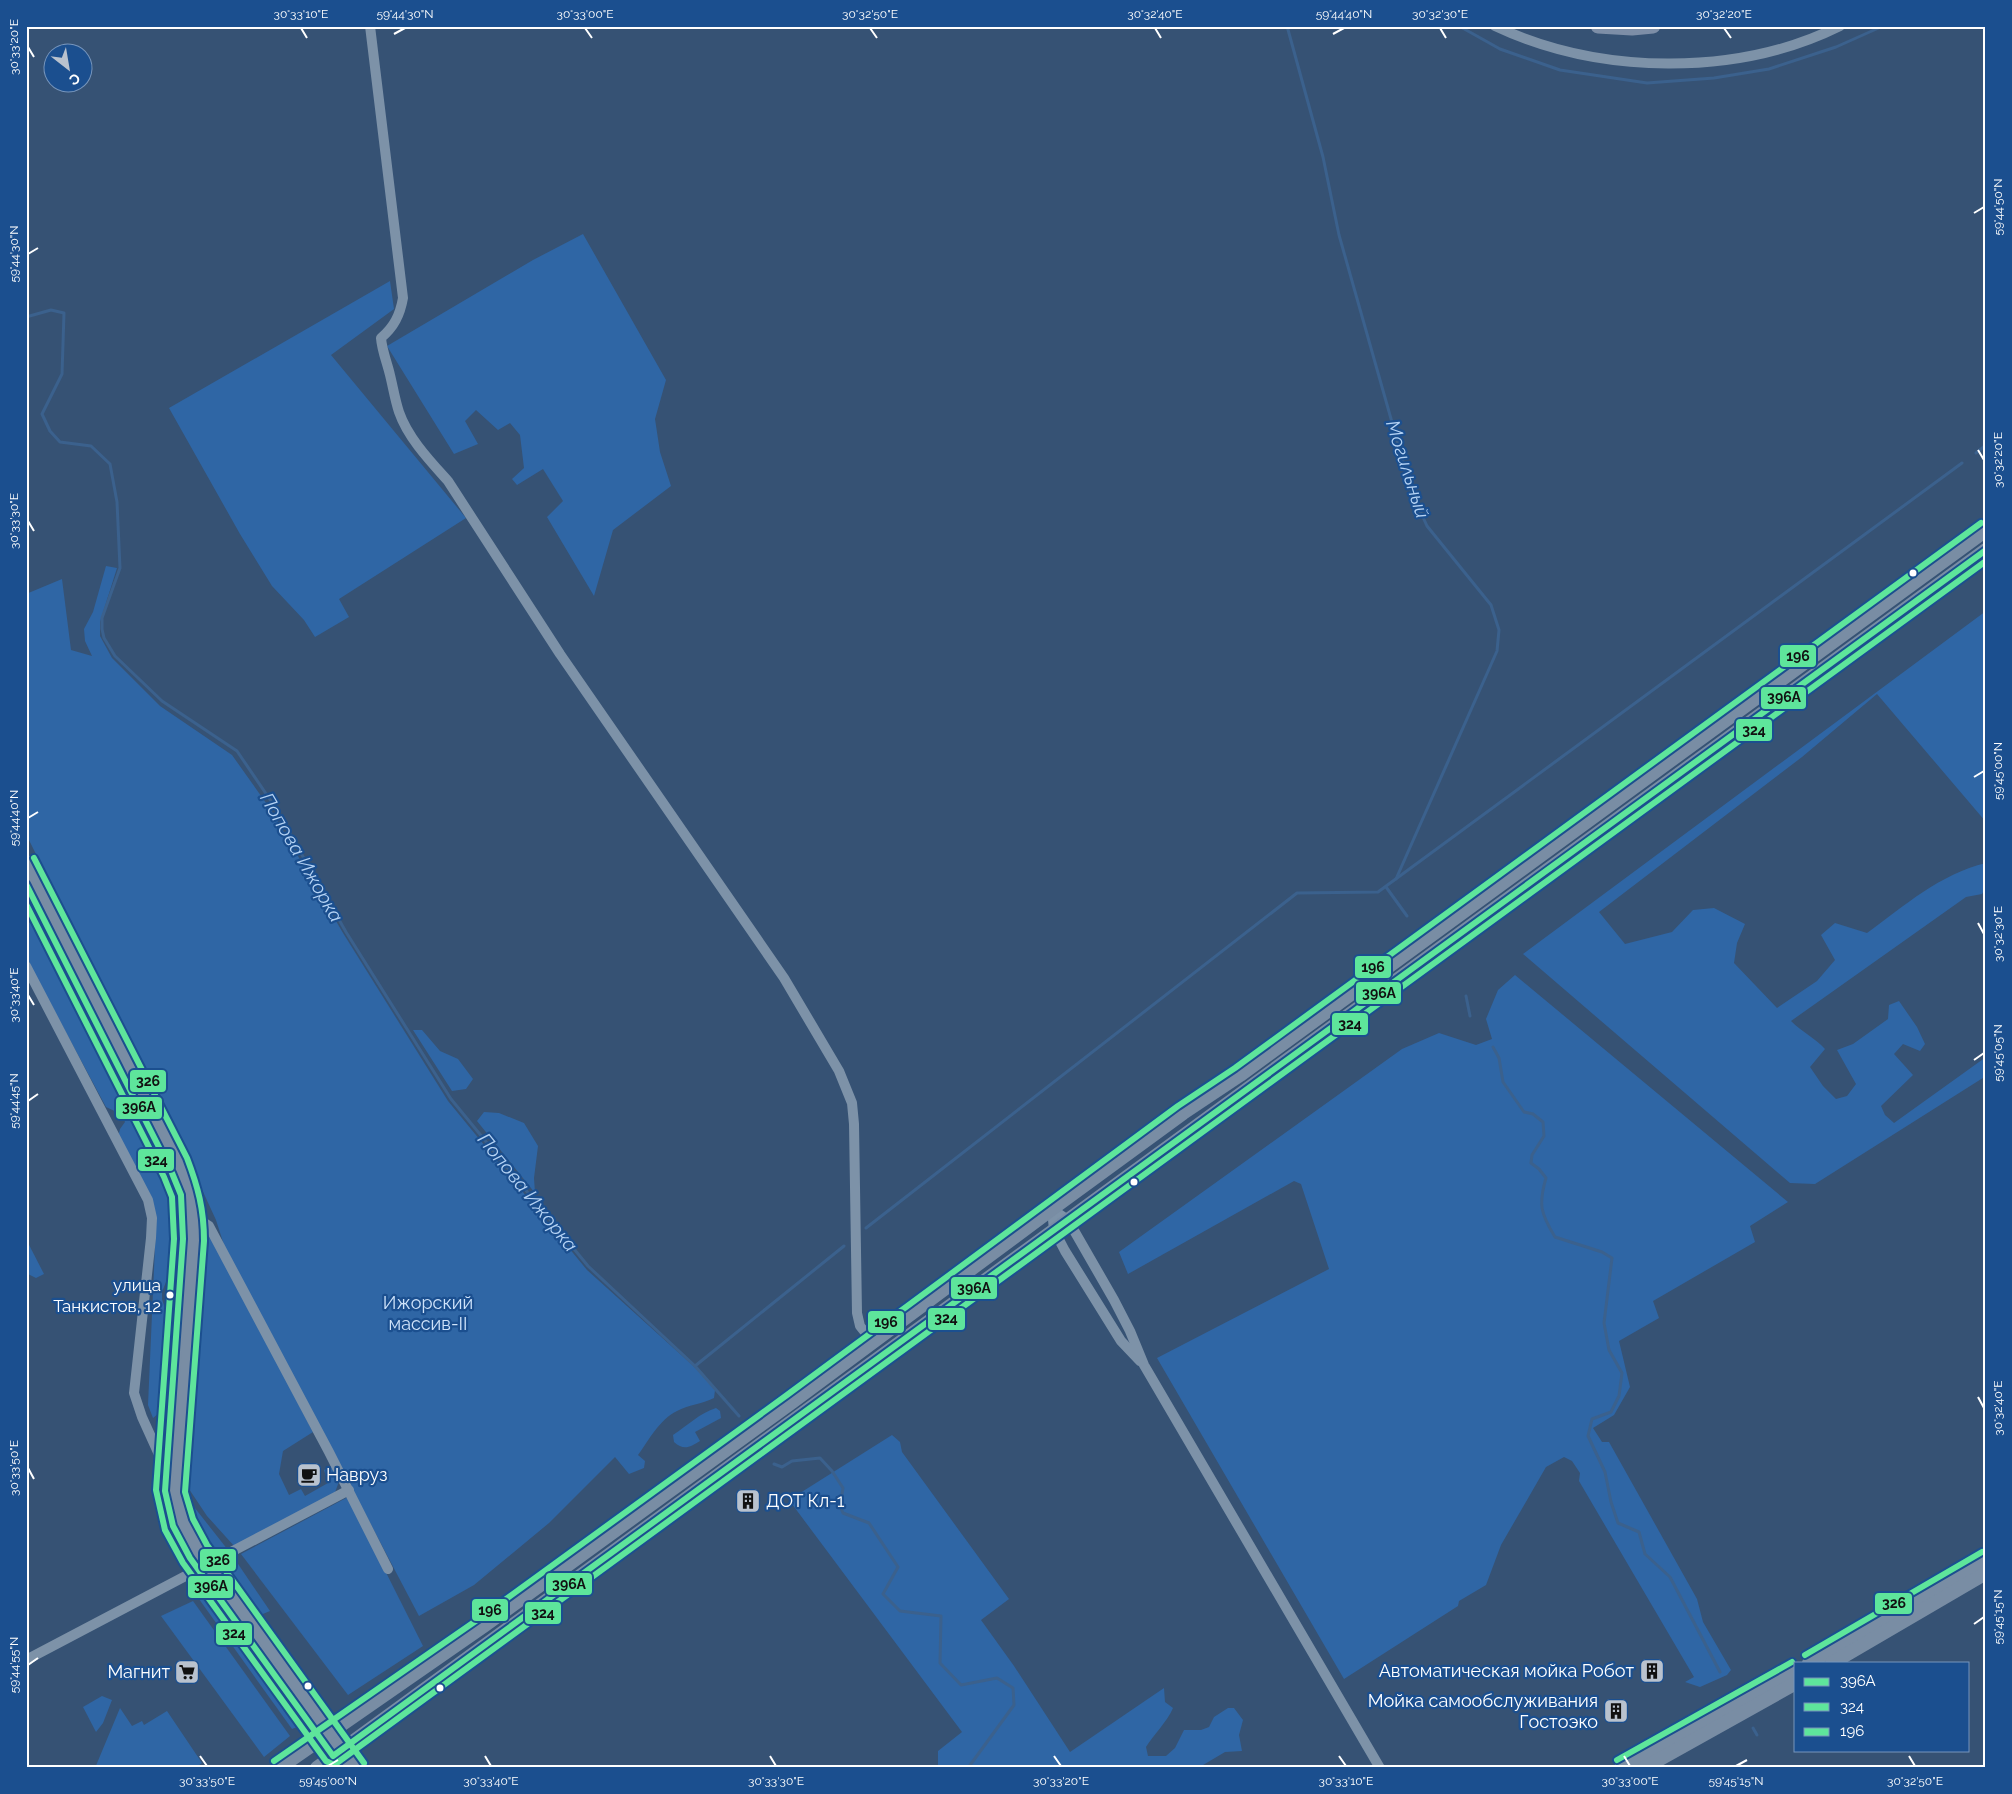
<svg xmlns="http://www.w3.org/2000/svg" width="2012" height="1794" font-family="Raleway,sans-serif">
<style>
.green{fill:#2f66a5}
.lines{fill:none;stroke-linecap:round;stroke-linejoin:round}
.stream{stroke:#3b618d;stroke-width:3}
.street{stroke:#7d92a8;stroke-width:10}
.secondary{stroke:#798da4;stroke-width:14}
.primary{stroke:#7d8ea7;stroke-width:15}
.bus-1-casing{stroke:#1b4f8f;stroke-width:10}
.bus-2-casing{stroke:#1b4f8f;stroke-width:10}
.bus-3-casing{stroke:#1b4f8f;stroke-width:10}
.bus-4-casing{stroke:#1b4f8f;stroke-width:10}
.bus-1{stroke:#5ee59b;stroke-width:6}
.bus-2{stroke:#5ee59b;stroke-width:6}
.bus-3{stroke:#5ee59b;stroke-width:6}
.bus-4{stroke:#5ee59b;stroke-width:6}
.ticks{fill:none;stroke:#fff;stroke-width:2}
.bus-dot{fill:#fff;stroke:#1b4f8f;stroke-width:2}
.labels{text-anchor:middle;stroke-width:4.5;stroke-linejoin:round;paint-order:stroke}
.bus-label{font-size:17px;fill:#fff;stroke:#1b4f8f;text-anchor:end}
.park-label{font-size:18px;fill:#cfe3fa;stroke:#1b4f8f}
.poi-label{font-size:18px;fill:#fff;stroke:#1b4f8f;text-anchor:end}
.water-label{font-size:19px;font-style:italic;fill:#b5d3f5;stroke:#1b4f8f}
.line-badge{stroke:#1b4f8f;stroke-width:2}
.pale-badge-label{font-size:14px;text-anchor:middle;font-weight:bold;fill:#111}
.neatline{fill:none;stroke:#fff;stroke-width:2}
.ticks-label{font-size:12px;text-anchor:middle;fill:#fff}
</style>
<rect width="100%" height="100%" fill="#365274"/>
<g class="green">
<polygon points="583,234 666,380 655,419 660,452 671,486 613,530 594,596 547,517 563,501 543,469 517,485 512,479 524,468 520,435 510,423 498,430 476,410 465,421 478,444 454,454 387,346 533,260"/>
<polygon points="390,281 394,309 331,355 466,518 339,599 349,617 315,637 304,620 272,586 240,534 169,408"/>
<path d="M 106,566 L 117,568 L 100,622 L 100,636 L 112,658 L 160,706 L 232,755 L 271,810 L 343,933 L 448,1101 L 587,1270 L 699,1371 L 715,1390 L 714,1398 C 702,1404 688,1405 677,1411 C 659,1420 649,1440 638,1455 L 645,1461 L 644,1468 L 629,1474 L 615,1457 L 549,1523 L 474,1585 L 419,1616 L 224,1245 L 216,1220 L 199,1183 L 26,834 L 26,594 L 62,579 L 71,650 L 92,656 L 85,641 L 84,629 L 93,612 Z"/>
<path d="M 1986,611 L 1986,822 L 1877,694 L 1802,757 L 1599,912 L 1625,944 L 1672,932 L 1693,910 L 1714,908 L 1745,924 L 1737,943 L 1734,963 L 1777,1008 L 1817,981 L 1835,960 L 1821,935 L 1835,923 L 1867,933 C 1904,906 1940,874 1986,863 L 1986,887 L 1982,894 L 1966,897 L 1791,1021 C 1802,1032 1815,1038 1825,1049 L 1810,1067 L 1823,1086 L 1836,1099 L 1847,1096 L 1856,1084 L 1837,1050 L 1853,1044 L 1888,1019 L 1889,1005 L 1899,1001 L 1917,1027 L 1925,1044 L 1920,1051 L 1903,1044 L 1894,1054 L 1913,1075 L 1881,1106 L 1885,1115 L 1894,1123 L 1986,1057 L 1986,1076 L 1815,1184 L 1790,1183 L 1523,954 Z"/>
<polygon points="26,920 34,926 172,1200 176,1221 175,1269 172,1278 166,1282 162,1292 162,1299 170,1324 163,1408 159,1413 153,1418 148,1405 156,1224 118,1137 120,1129 125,1122 121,1114 106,1107 26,958"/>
<polygon points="1515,975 1788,1202 1750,1226 1755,1242 1653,1301 1659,1318 1619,1341 1630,1387 1614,1415 1593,1428 1602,1442 1609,1442 1697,1599 1703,1622 1731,1670 1727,1675 1700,1687 1685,1682 1694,1677 1579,1481 1580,1473 1572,1461 1564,1457 1546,1467 1501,1545 1486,1585 1459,1601 1458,1606 1344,1679 1157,1358 1329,1269 1301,1184 1294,1181 1128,1274 1119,1252 1402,1049 1439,1033 1476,1045 1492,1039 1486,1019 1498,990"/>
<polygon points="413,1030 422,1030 440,1051 458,1059 473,1079 466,1089 452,1091"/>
<polygon points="484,1112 499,1113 524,1123 538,1146 534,1178 535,1193 477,1121"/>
<polygon points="210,1233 313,1432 283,1451 279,1474 289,1495 301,1489 305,1496 328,1483 324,1470 333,1465 340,1479 334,1495 235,1547 207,1516 189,1489 189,1472 206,1261"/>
<polygon points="26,1239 44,1274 36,1278 26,1273"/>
<path d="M 716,1408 L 720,1411 L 721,1418 L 695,1432 L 700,1441 C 690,1447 684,1451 674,1442 L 673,1435 C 688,1425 700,1413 716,1408 Z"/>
<path d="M 892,1435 L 900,1442 L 902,1452 L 1009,1599 L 981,1620 L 1014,1666 L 1070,1752 L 1164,1688 L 1165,1702 L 1173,1708 C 1167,1722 1154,1734 1146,1747 L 1148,1756 L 1166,1756 L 1175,1748 L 1184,1730 L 1201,1730 L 1209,1727 L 1214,1717 L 1228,1708 L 1234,1708 L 1243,1720 L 1239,1735 L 1242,1751 L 1225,1752 L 1198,1768 L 938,1768 L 938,1751 L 962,1732 L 789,1500 Z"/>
<polygon points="348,1497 423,1646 348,1695 241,1554"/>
<polygon points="187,1498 228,1550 214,1558 191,1522"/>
<polygon points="230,1559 236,1561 270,1611 258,1616 225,1570 224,1564"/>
<polygon points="209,1594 302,1725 292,1729 199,1599"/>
<polygon points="193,1601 290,1736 264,1757 161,1616"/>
<polygon points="102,1696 112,1700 103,1723 96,1732 83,1707"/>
<polygon points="120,1708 132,1726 142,1721 144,1725 167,1711 202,1763 195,1768 95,1768"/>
</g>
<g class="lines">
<g class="stream">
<polyline points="1287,26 1323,157 1339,235 1412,493 1427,526 1491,605 1499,630 1497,651 1396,879"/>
<polyline points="1459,26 1500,49 1560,70 1647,83 1714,78 1769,69 1836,47 1883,26"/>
<polyline points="26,317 51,310 64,313 62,374 42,414 50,431 60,442 91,446 110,464 117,502 120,568 102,618 102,629 104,638 115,656 162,701 237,751 273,804 346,932 451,1099 588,1266 695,1366 739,1416"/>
<polyline points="1976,453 1986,445"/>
<polyline points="1386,887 1407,916"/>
<polyline points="1466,996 1470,1016"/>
<path d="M 1493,1047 L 1499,1058 L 1503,1082 L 1524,1112 L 1533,1114 L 1543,1122 L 1544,1136 L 1532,1155 L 1531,1163 L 1539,1169 L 1546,1178 C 1538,1205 1541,1214 1555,1237 L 1602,1252 L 1612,1258 L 1604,1323 L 1609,1350 L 1622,1373 L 1619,1396 L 1611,1412 L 1592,1419 L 1588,1436 L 1605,1472 L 1611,1502 L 1618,1523 L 1639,1532 L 1645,1554 L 1670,1577 L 1720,1672"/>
<polyline points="866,1228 1297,893 1378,892 1962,463"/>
<polyline points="695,1366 844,1246"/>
<polyline points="774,1464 782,1467 792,1461 820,1458 832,1471 843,1488 840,1506 843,1513 869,1523 898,1567 883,1594 900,1611 941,1616 940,1663 961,1685 997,1678 1013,1688 1014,1705 968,1768"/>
<polyline points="1753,1728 1757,1735"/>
</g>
<g class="street">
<path d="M 370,26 L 403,298 C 400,315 394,327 381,338 C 382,351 387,362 390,375 C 393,387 395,400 399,412 C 408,438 430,461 448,481 L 560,654 L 784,978 L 839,1071 L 852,1103 L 854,1124 L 857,1313 L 860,1326 L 872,1341"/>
<path d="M 1495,26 C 1599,75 1737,77 1840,26"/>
<polyline points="26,966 148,1200 152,1218 151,1238 134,1393 142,1417 166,1470"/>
<polyline points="1052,1209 1068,1220 1114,1300 1130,1331 1144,1365 1380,1768"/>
<polyline points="1052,1209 1054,1230 1065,1251 1121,1341 1140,1361"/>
<polyline points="195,1217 209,1226 329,1452 388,1569"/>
<polyline points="26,1660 349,1490"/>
</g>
<g class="secondary">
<path d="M 26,862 L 179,1162 L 191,1194 L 195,1217 L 195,1240 L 176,1492 C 179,1514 188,1532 200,1550 L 357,1768"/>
<path d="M 26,884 L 172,1173 L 181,1195 L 183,1239 L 165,1491 C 169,1519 174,1535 190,1558 L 342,1768"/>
<polyline points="1809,1663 1986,1560"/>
<polyline points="1832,1663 1986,1573"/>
<polyline points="279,1768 485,1625 792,1402 1052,1209 1183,1113 1240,1075 1986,530"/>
<polyline points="317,1768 1986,550"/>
<polyline points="1621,1768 1796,1670"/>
<polyline points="1644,1768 1796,1683"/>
</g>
<polyline class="primary" points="1598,26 1632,28 1653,26"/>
<defs>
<polyline id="bus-1" points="26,884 172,1173 181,1195 183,1239 165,1491 173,1526 190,1558 333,1756 1986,550"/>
<polyline id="bus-2" points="26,904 164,1177 172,1197 174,1239 156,1490 165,1530 183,1563 326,1761 334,1765 1986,561"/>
<polyline id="bus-3" points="274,1761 480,1618 787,1395 1178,1106 1235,1068 1981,523"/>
<g id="bus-4">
<path d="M 34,858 L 187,1158 C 198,1187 204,1209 204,1241 L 185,1492 L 193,1519 L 207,1545 L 364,1763"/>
<polyline points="1805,1655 1982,1552"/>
<polyline points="1617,1760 1792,1662"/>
</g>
</defs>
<use href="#bus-1" class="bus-1-casing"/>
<use href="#bus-2" class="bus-2-casing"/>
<use href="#bus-3" class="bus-3-casing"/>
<use href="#bus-4" class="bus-4-casing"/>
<use href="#bus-1" class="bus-1"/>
<use href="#bus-2" class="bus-2"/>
<use href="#bus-3" class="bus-3"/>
<use href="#bus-4" class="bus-4"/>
</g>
<path class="ticks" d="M 301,28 L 307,38M 585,28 L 592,38M 870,28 L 877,38M 1155,28 L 1161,38M 1440,28 L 1446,38M 1724,28 L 1731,38M 394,34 L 405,28M 1333,34 L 1344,28M 28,47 L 34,57M 1974,213 L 1984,207M 28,254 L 38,248M 1978,450 L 1984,460M 28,521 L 34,531M 1974,777 L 1984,771M 28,818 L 38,812M 1978,923 L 1984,934M 28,995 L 34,1005M 1974,1060 L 1984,1053M 28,1101 L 38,1094M 1978,1397 L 1984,1408M 28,1468 L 34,1479M 1974,1624 L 1984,1617M 28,1665 L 38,1658M 200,1756 L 207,1766M 485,1756 L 491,1766M 770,1756 L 776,1766M 1054,1756 L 1061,1766M 1339,1756 L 1346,1766M 1624,1756 L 1630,1766M 1909,1756 L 1915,1766M 328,1766 L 338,1760M 1736,1766 L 1747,1760"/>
<defs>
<symbol id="cafe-square" viewBox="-11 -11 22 22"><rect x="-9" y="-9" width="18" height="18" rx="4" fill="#b9c2ce" stroke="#1b4f8f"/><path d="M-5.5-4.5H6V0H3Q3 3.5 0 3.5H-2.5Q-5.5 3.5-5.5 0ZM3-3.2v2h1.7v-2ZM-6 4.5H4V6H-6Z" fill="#111"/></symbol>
<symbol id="building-square" viewBox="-11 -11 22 22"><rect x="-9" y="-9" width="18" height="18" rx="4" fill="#b9c2ce" stroke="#1b4f8f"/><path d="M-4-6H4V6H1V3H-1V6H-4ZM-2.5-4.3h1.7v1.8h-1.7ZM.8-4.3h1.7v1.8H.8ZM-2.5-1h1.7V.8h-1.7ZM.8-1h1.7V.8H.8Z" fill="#111"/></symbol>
<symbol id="supermarket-square" viewBox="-11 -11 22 22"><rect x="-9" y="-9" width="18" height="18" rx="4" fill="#b9c2ce" stroke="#1b4f8f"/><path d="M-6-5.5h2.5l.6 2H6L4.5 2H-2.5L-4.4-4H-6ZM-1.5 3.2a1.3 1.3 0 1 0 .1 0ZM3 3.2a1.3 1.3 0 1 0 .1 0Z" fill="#111"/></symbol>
</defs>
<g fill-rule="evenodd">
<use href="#cafe-square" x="295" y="1461" width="28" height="28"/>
<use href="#building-square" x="734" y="1487" width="28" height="28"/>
<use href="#building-square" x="1638" y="1657" width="28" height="28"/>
<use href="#supermarket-square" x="173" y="1658" width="28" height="28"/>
<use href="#building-square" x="1602" y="1697" width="28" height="28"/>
</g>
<g class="bus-dot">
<circle cx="1913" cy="573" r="4.5"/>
<circle cx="1134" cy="1182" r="4.5"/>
<circle cx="170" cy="1295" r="4.5"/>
<circle cx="308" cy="1686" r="4.5"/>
<circle cx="440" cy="1688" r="4.5"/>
</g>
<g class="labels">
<g class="bus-label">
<text x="161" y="1291">улица<tspan x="161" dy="21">Танкистов, 12</tspan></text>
</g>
<g class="park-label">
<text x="428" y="1309">Ижорский<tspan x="428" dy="21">массив-II</tspan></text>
</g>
<g class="poi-label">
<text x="326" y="1481" text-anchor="start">Навруз</text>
<text x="766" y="1507" text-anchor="start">ДОТ Кл-1</text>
<text x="1634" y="1677">Автоматическая мойка Робот</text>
<text x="170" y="1678">Магнит</text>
<text x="1598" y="1707">Мойка самообслуживания<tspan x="1598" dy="21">Гостоэко</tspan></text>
</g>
<g class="water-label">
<text transform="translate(1408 469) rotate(72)" y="7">Могильный</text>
<text transform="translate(302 857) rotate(60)" y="7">Попова Ижорка</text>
<text transform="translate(528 1192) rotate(51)" y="7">Попова Ижорка</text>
</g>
</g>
<g class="line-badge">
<rect x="1779" y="644" width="38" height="24" rx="5" fill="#5ee59b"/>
<rect x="1760" y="686" width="47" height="24" rx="5" fill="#5ee59b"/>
<rect x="1735" y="718" width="38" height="24" rx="5" fill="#5ee59b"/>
<rect x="1354" y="955" width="38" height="24" rx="5" fill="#5ee59b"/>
<rect x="1355" y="981" width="47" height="24" rx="5" fill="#5ee59b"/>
<rect x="1331" y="1012" width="38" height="24" rx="5" fill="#5ee59b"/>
<rect x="129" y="1069" width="38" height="24" rx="5" fill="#5ee59b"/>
<rect x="115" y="1096" width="48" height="24" rx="5" fill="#5ee59b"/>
<rect x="137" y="1148" width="38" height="24" rx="5" fill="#5ee59b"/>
<rect x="950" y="1276" width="48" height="24" rx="5" fill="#5ee59b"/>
<rect x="927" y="1307" width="39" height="24" rx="5" fill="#5ee59b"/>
<rect x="867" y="1310" width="38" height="24" rx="5" fill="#5ee59b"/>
<rect x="199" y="1548" width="38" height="24" rx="5" fill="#5ee59b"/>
<rect x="545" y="1572" width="48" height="24" rx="5" fill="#5ee59b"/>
<rect x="187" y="1575" width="47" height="24" rx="5" fill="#5ee59b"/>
<rect x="1874" y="1592" width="39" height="23" rx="5" fill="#5ee59b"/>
<rect x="471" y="1598" width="38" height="24" rx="5" fill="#5ee59b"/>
<rect x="524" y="1601" width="38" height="24" rx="5" fill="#5ee59b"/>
<rect x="215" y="1622" width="38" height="24" rx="5" fill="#5ee59b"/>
</g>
<g class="pale-badge-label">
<text x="1798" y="661">196</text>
<text x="1784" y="702">396А</text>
<text x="1754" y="735">324</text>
<text x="1373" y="972">196</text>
<text x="1379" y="998">396А</text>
<text x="1350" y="1029">324</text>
<text x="148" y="1086">326</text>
<text x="139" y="1112">396А</text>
<text x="156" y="1165">324</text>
<text x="974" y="1293">396А</text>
<text x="946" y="1323">324</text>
<text x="886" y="1327">196</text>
<text x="218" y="1565">326</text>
<text x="569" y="1589">396А</text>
<text x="211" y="1591">396А</text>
<text x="1894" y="1608">326</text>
<text x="490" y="1615">196</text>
<text x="543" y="1618">324</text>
<text x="234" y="1638">324</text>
</g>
<rect width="2012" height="1794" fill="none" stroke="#1b4f8f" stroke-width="55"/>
<rect x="1794" y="1662" width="175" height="90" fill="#1b4f8f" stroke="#7695bc"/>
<rect x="1804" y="1678" width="25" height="8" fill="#5ee59b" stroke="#7695bc"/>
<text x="1840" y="1686" font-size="15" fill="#ffffff">396А</text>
<rect x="1804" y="1703" width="25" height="8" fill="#5ee59b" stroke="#7695bc"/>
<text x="1840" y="1712" font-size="15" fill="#ffffff">324</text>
<rect x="1804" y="1728" width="25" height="8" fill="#5ee59b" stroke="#7695bc"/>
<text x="1840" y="1736" font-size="15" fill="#ffffff">196</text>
<g transform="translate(68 68) rotate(149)"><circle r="24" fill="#1b4f8f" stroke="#7695bc"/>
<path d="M0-4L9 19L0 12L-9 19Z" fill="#b9c2ce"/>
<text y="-8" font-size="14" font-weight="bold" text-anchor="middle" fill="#ffffff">С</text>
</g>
<rect x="28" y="28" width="1956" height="1738" class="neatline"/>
<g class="ticks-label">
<text x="301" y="18">30°33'10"E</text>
<text x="405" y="18">59°44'30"N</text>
<text x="585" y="18">30°33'00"E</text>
<text x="870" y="18">30°32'50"E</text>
<text x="1155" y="18">30°32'40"E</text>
<text x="1344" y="18">59°44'40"N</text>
<text x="1440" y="18">30°32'30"E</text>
<text x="1724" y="18">30°32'20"E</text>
<text transform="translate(14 47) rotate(-90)" y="4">30°33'20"E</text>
<text transform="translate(1998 207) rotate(-90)" y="4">59°44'50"N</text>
<text transform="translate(14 254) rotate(-90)" y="4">59°44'30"N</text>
<text transform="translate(1998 460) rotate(-90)" y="4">30°32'20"E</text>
<text transform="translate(14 521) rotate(-90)" y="4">30°33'30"E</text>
<text transform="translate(1998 771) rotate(-90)" y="4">59°45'00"N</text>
<text transform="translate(14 818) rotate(-90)" y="4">59°44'40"N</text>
<text transform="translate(1998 934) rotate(-90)" y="4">30°32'30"E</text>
<text transform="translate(14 995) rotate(-90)" y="4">30°33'40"E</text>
<text transform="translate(1998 1053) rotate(-90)" y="4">59°45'05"N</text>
<text transform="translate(14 1101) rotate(-90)" y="4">59°44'45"N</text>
<text transform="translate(1998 1408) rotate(-90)" y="4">30°32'40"E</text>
<text transform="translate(14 1468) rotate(-90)" y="4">30°33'50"E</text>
<text transform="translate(1998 1617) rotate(-90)" y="4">59°45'15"N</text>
<text transform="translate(14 1665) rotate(-90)" y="4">59°44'55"N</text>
<text x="207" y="1785">30°33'50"E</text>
<text x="328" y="1785">59°45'00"N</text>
<text x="491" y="1785">30°33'40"E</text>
<text x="776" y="1785">30°33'30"E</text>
<text x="1061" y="1785">30°33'20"E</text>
<text x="1346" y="1785">30°33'10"E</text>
<text x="1630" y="1785">30°33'00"E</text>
<text x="1736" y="1785">59°45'15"N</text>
<text x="1915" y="1785">30°32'50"E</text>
</g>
</svg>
